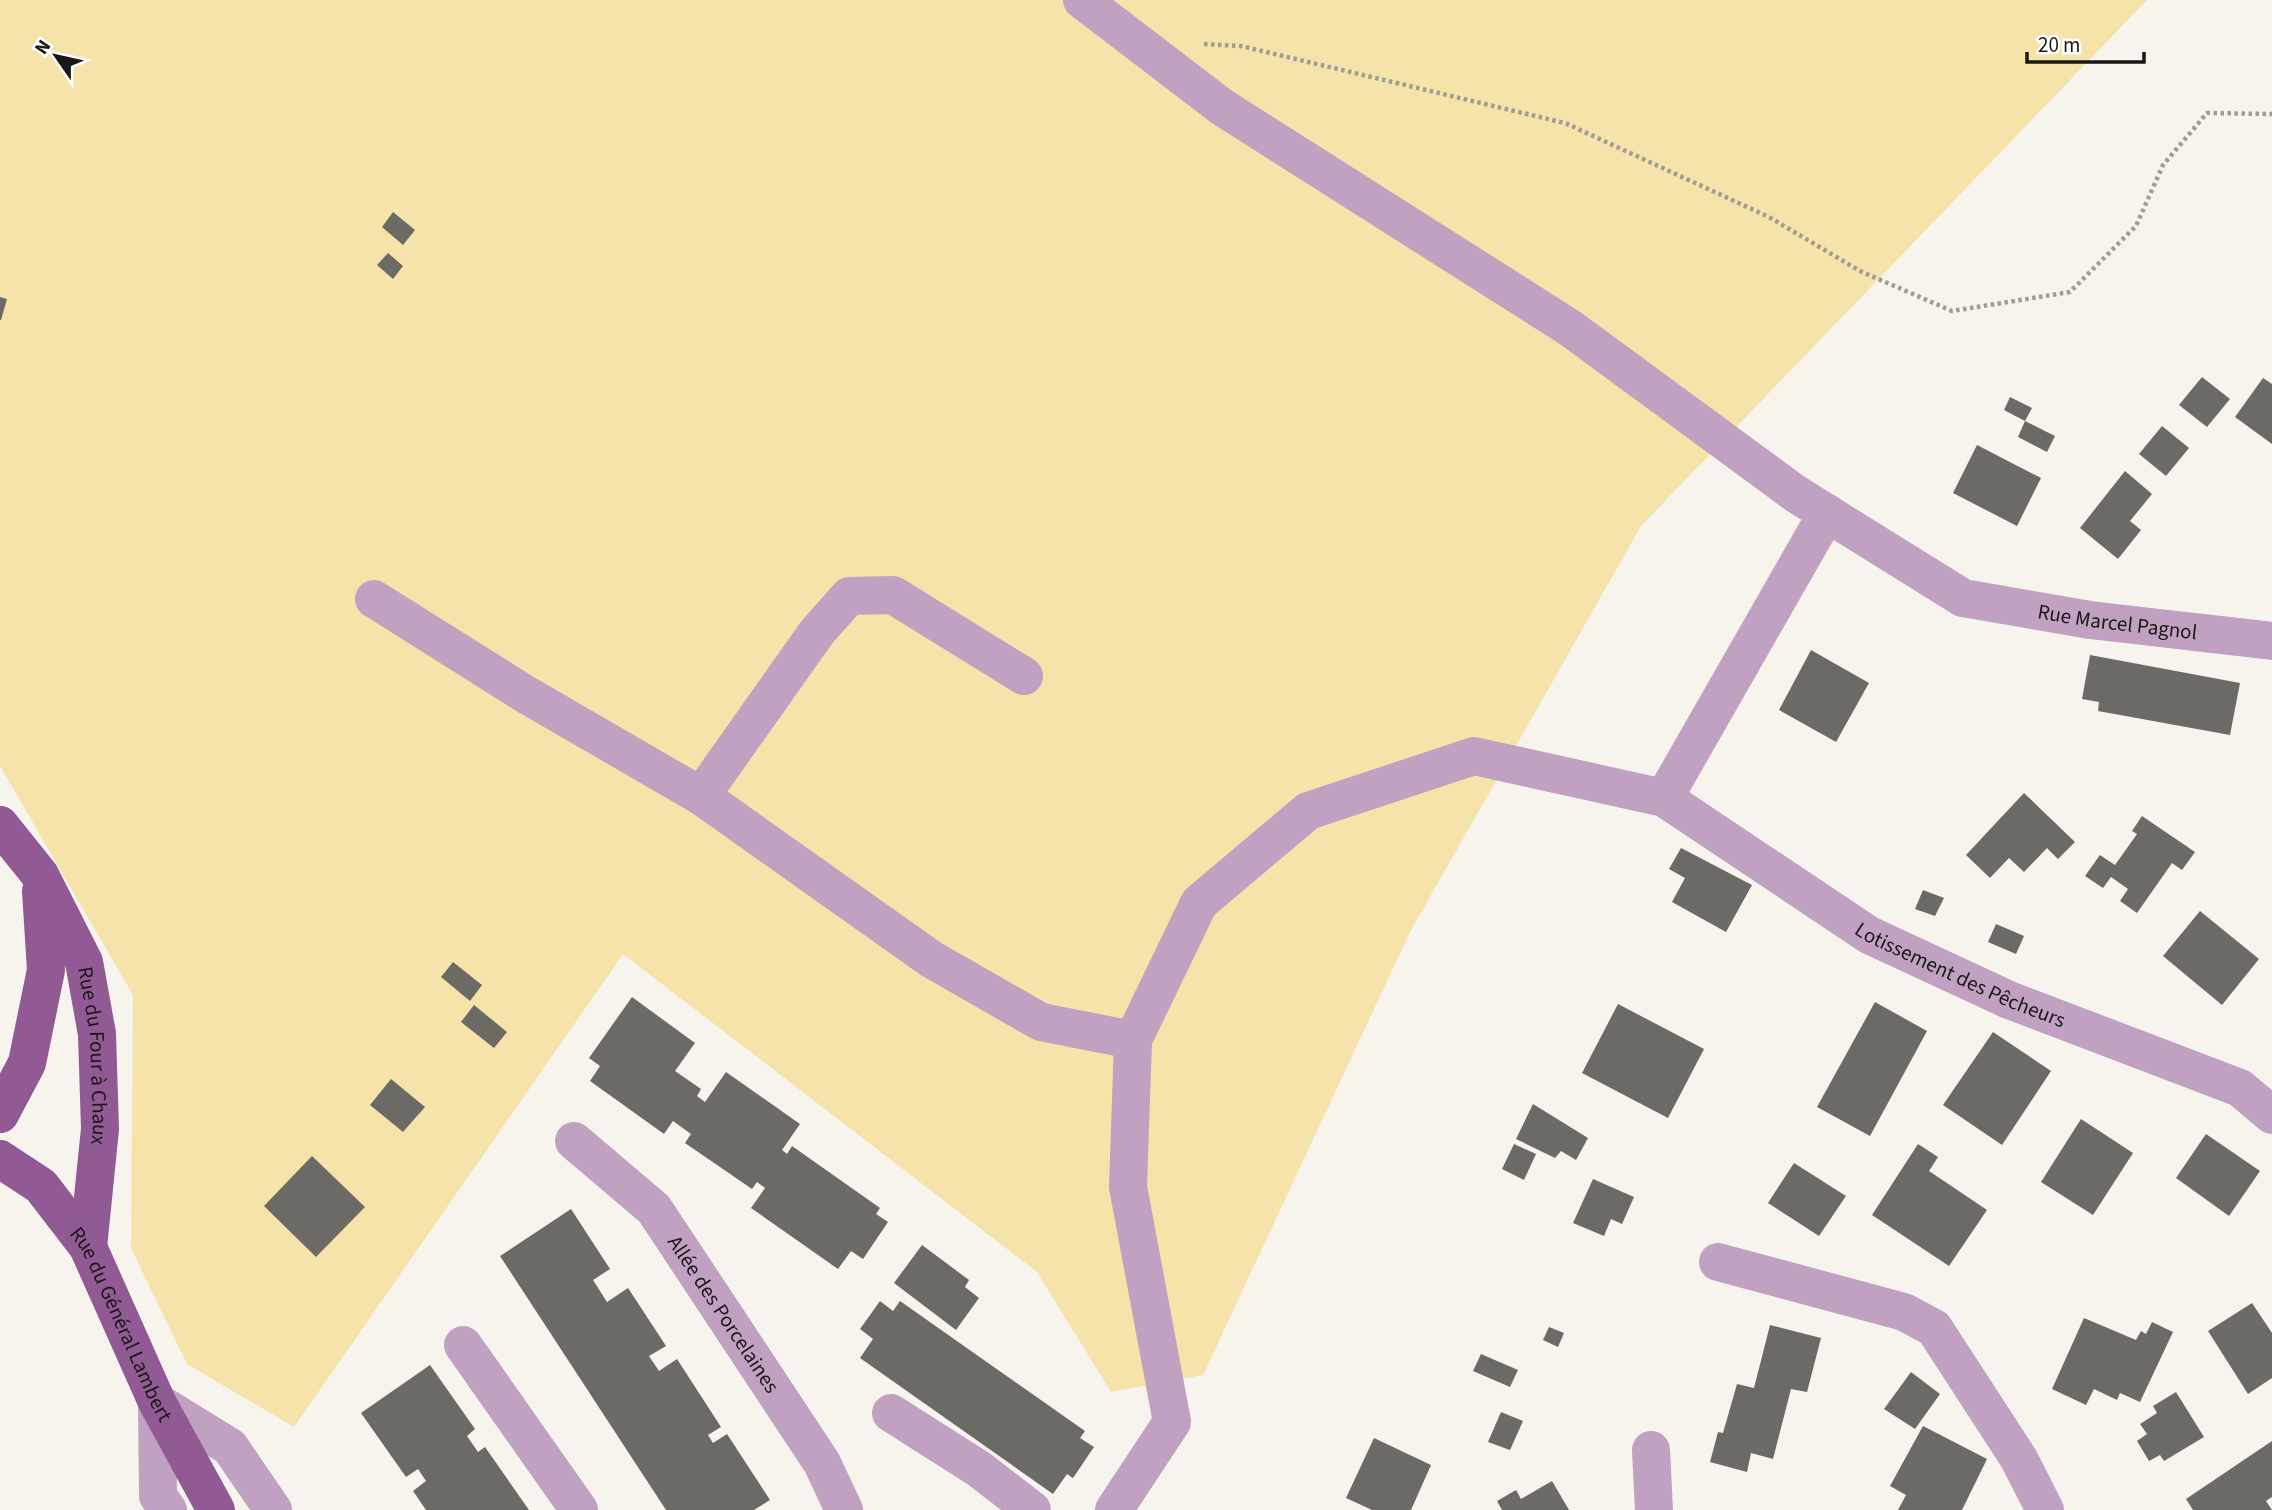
<svg xmlns="http://www.w3.org/2000/svg" width="2272" height="1510" font-family="'Source Sans 3',sans-serif">
<style>
.green{fill:#f5e3a9}
.building{fill:#6c6a64}
.lines{fill:none;stroke-linecap:round;stroke-linejoin:round}
.path{stroke:#9d9c96;stroke-width:4.5;stroke-dasharray:3.5 3.5;stroke-linecap:butt}
.minor{stroke:#c0a1c1;stroke-width:38}
.major{stroke:#915a94;stroke-width:38}
.labels{text-anchor:middle;stroke-width:7;stroke-linejoin:round;paint-order:stroke}
.street-label{font-size:21px;fill:#191815;stroke:#fff}
</style>
<rect width="100%" height="100%" fill="#f6f4ec"/>
<polygon class="green" points="0,0 2147,0 1641,526 1410,932 1203,1375 1111,1392 1037,1272 623,954 294,1427 187,1364 131,1248 133,995 0,766"/>
<g class="building">
<polygon points="393,212 415,230 403,245 382,227"/>
<polygon points="388,253 403,266 393,279 377,265"/>
<polygon points="0,297 7,299 1,320 0,320"/>
<polygon points="2202,377 2230,399 2207,427 2179,405"/>
<polygon points="2263,378 2272,384 2272,444 2235,417"/>
<polygon points="2010,397 2032,408 2025,421 2004,410"/>
<polygon points="2025,421 2055,436 2047,452 2018,437"/>
<polygon points="2162,426 2189,448 2166,476 2139,454"/>
<polygon points="1977,445 2041,478 2017,526 1953,493"/>
<polygon points="2125,471 2152,494 2130,521 2141,530 2118,559 2080,528"/>
<polygon points="1811,650 1869,683 1836,742 1779,710"/>
<polygon points="2090,655 2240,683 2230,735 2098,711 2099,702 2082,699"/>
<polygon points="2024,793 2075,842 2058,859 2047,848 2024,872 2009,858 1990,878 1966,855"/>
<polygon points="2142,816 2195,852 2182,870 2172,863 2137,913 2120,901 2128,889 2111,877 2103,888 2085,876 2100,855 2115,865 2137,834 2132,831"/>
<polygon points="1681,848 1752,885 1726,932 1672,902 1685,878 1669,869"/>
<polygon points="1923,890 1944,898 1935,916 1915,909"/>
<polygon points="2200,911 2259,959 2222,1005 2163,956"/>
<polygon points="1996,924 2024,936 2016,954 1988,942"/>
<polygon points="453,962 482,985 470,1001 441,977"/>
<polygon points="632,997 695,1043 675,1071 701,1089 697,1096 705,1102 726,1072 800,1124 782,1150 787,1154 792,1146 880,1208 876,1214 888,1222 863,1259 851,1251 838,1269 751,1208 765,1188 757,1182 752,1189 685,1143 691,1134 673,1121 664,1134 590,1081 600,1066 589,1058"/>
<polygon points="1875,1002 1927,1031 1870,1136 1817,1107"/>
<polygon points="1618,1004 1704,1049 1668,1118 1582,1073"/>
<polygon points="474,1005 507,1032 494,1048 461,1022"/>
<polygon points="1993,1032 2051,1071 2002,1145 1943,1105"/>
<polygon points="391,1079 425,1107 403,1132 370,1105"/>
<polygon points="1533,1104 1588,1138 1576,1160 1561,1151 1555,1158 1516,1139"/>
<polygon points="2081,1119 2133,1153 2093,1215 2041,1182"/>
<polygon points="2206,1134 2260,1171 2229,1216 2176,1178"/>
<polygon points="1514,1144 1536,1154 1524,1180 1502,1169"/>
<polygon points="1918,1144 1938,1157 1929,1171 1987,1210 1949,1266 1872,1215"/>
<polygon points="312,1156 365,1207 316,1257 264,1206"/>
<polygon points="1794,1163 1846,1196 1819,1236 1768,1203"/>
<polygon points="1593,1179 1634,1197 1622,1224 1611,1219 1604,1236 1573,1223"/>
<polygon points="571,1209 610,1269 593,1280 607,1302 628,1288 666,1346 649,1356 659,1371 677,1359 721,1427 708,1435 713,1443 727,1434 770,1500 754,1510 666,1510 500,1256"/>
<polygon points="922,1245 969,1280 965,1287 979,1298 956,1330 894,1283"/>
<polygon points="880,1301 893,1311 900,1301 1085,1431 1080,1438 1094,1447 1073,1478 1067,1474 1053,1494 860,1358 873,1339 860,1329"/>
<polygon points="2252,1303 2272,1333 2272,1378 2248,1394 2208,1331"/>
<polygon points="2084,1318 2136,1340 2141,1331 2146,1334 2152,1322 2173,1332 2140,1402 2120,1393 2117,1400 2094,1389 2086,1405 2052,1389"/>
<polygon points="1770,1325 1821,1338 1807,1392 1791,1389 1773,1459 1751,1453 1747,1472 1710,1462 1718,1432 1723,1433 1737,1384 1754,1388"/>
<polygon points="1549,1327 1564,1333 1558,1347 1543,1340"/>
<polygon points="1481,1354 1518,1370 1510,1387 1473,1371"/>
<polygon points="430,1365 475,1429 467,1436 478,1452 485,1447 529,1510 426,1510 413,1491 426,1481 418,1469 406,1477 361,1413"/>
<polygon points="1911,1372 1940,1394 1915,1429 1884,1409"/>
<polygon points="2176,1392 2204,1437 2164,1461 2160,1455 2149,1461 2137,1441 2147,1434 2140,1424 2157,1413 2153,1406"/>
<polygon points="1501,1412 1523,1421 1510,1450 1488,1442"/>
<polygon points="1923,1426 1987,1459 1962,1510 1898,1510 1906,1495 1890,1486"/>
<polygon points="1374,1438 1431,1465 1411,1510 1372,1510 1346,1498"/>
<polygon points="2272,1441 2272,1497 2266,1501 2272,1510 2193,1510 2186,1499"/>
<polygon points="1552,1481 1569,1510 1502,1510 1497,1501 1516,1490 1521,1499"/>
</g>
<g class="lines">
<polyline class="path" points="1204,44 1241,46 1565,123 1769,217 1860,271 1952,311 2070,292 2136,226 2163,165 2207,113 2272,114"/>
<g class="minor">
<path id="s1" d="M 1082,0 L 1222,107 L 1570,328 L 1796,494 L 1963,598 L 2090,620 L 2272,641"/>
<polyline points="374,599 525,694 701,796 931,959 1041,1022 1133,1040"/>
<polyline points="701,796 817,632 849,596 893,595 1024,676"/>
<polyline points="1664,798 1827,513"/>
<path id="s2" d="M 574,1141 L 654,1209 L 822,1463 L 844,1510"/>
<polyline points="1718,1262 1904,1312 1934,1328 2019,1459 2045,1510"/>
<polyline points="463,1345 579,1510"/>
<polyline points="157,1402 230,1447 273,1510"/>
<polyline points="157,1402 158,1496 168,1510"/>
<polyline points="891,1413 979,1469 1032,1510"/>
<polyline points="1651,1450 1654,1510"/>
<path id="s3" d="M 1114,1510 L 1172,1422 L 1128,1187 L 1133,1040 L 1199,903 L 1308,811 L 1474,756 L 1664,798 L 1869,935 L 2009,1000 L 2240,1088 L 2272,1115"/>
</g>
<g class="major">
<path id="s4" d="M 0,825 L 40,875 L 84,962 L 97,1034 L 100,1129 L 88,1247"/>
<polyline points="0,1114 27,1063 46,970 41,891"/>
<path id="s5" d="M 0,1159 L 41,1186 L 88,1247 L 157,1402 L 216,1510"/>
</g>
</g>
<g class="labels">
<g class="street-label">
<text dy="7" stroke="none"><textPath href="#s1" startOffset="1222">Rue Marcel Pagnol</textPath></text>
<text dy="7" stroke="none"><textPath href="#s3" startOffset="1502">Lotissement des Pêcheurs</textPath></text>
<text dy="7" stroke="none"><textPath href="#s4" startOffset="256">Rue du Four à Chaux</textPath></text>
<text dy="7" stroke="none"><textPath href="#s2" startOffset="231">Allée des Porcelaines</textPath></text>
<text dy="7" stroke="none"><textPath href="#s5" startOffset="210">Rue du Général Lambert</textPath></text>
</g>
</g>
<g transform="translate(56 56) rotate(304)" stroke="#ffffff" stroke-width="5" paint-order="stroke">
<path d="M0-5L12 26L0 18L-12 26Z" fill="#191815"/>
<text y="-10" font-size="19" font-weight="bold" text-anchor="middle" fill="#191815">N</text>
</g>
<path d="M2027 52v10h117v-10" fill="none" stroke="#191815" stroke-width="3.5"/>
<text x="2038" y="52" font-size="21" fill="#191815" stroke="#ffffff" stroke-width="5" paint-order="stroke">20 m</text>
</svg>
